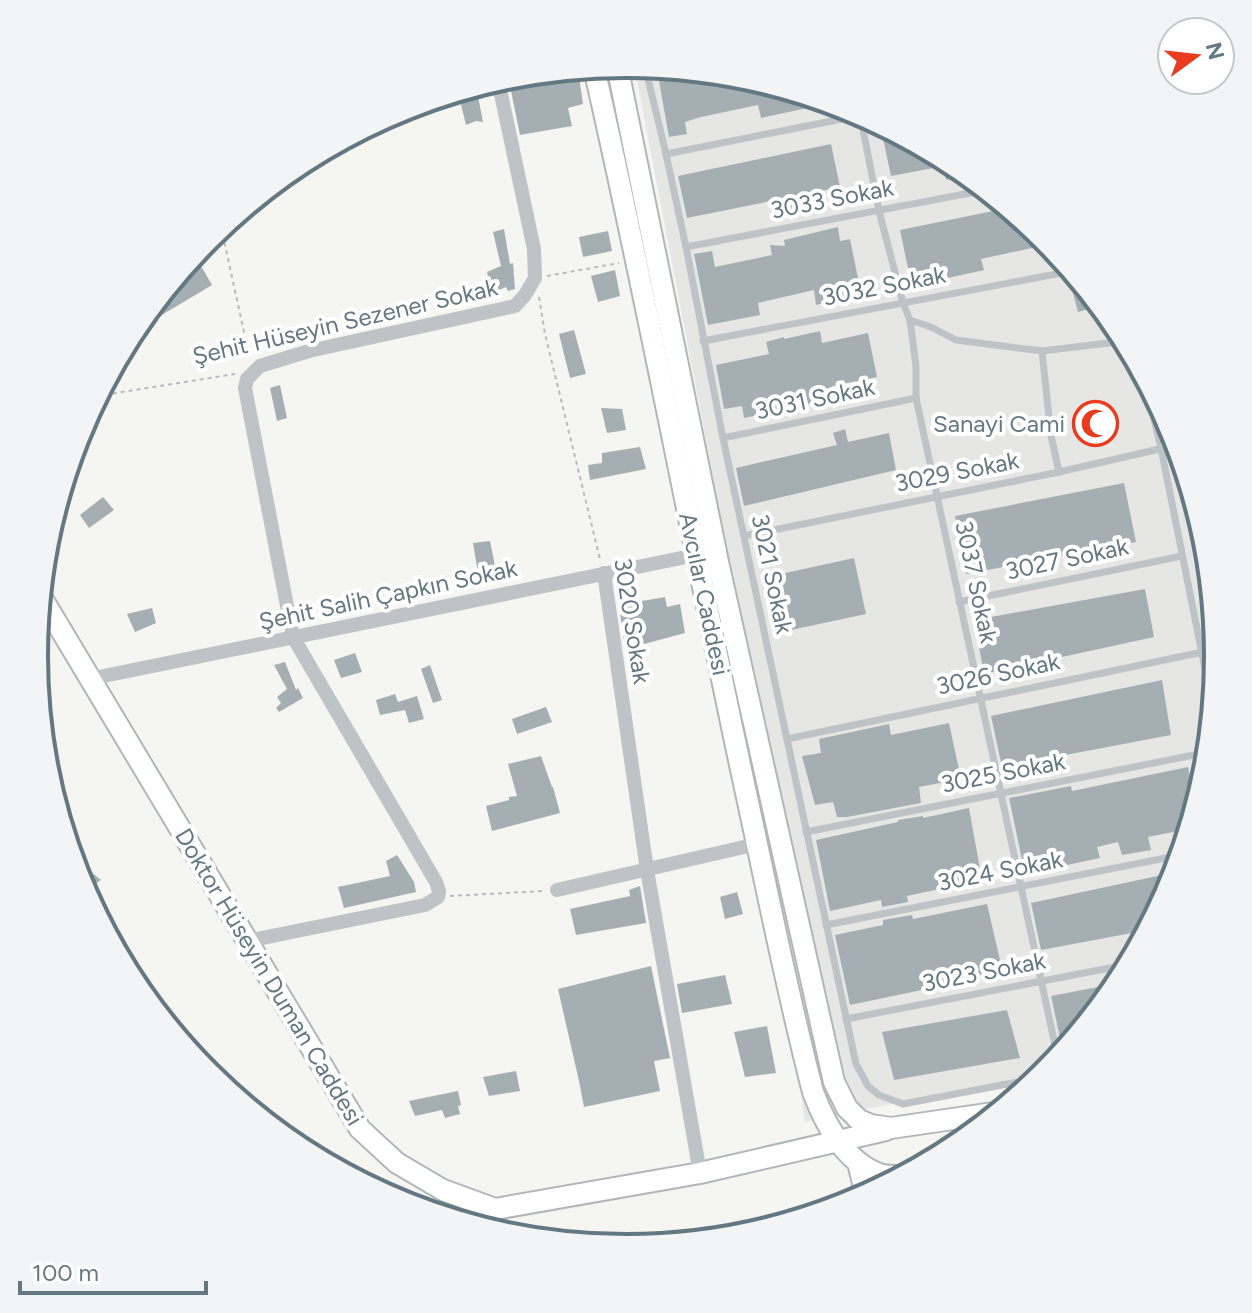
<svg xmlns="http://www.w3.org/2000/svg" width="1252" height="1313" font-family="Figtree,sans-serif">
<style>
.built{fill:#e6e7e5}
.building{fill:#a5afb3}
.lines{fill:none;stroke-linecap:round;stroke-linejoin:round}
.secondary-casing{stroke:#b0b7ba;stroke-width:24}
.path{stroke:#b7bbbd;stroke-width:2;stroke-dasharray:4 4;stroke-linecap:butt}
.lane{stroke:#bdc3c6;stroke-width:7}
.street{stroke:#bdc3c6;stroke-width:14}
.secondary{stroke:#fff;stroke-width:20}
.labels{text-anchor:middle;stroke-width:8;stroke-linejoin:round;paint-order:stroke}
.street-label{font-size:24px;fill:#637883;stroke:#fff}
.poi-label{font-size:24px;fill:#637883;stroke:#fff;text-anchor:end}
.rim{fill:none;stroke:#637883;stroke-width:4}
</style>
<rect width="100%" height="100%" fill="#f5f5f1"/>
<polygon class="built" points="634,65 742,76 853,110 955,165 1045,238 1118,328 1173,430 1207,541 1218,657 1207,772 1173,883 1118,986 1047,1072 805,1122 716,492"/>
<g class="building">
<polygon points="701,72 742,76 830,103 761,118 758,105 701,117 685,122 687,134 669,137 659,81"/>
<polygon points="579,77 583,104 568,108 572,126 520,135 511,91"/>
<polygon points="476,86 483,122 476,121 466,125 458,92"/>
<polygon points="894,132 955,165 968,175 946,180 944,166 891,176 882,134"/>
<polygon points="831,144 840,187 812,193 813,204 780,213 776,200 687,218 678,176"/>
<polygon points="1008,208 1050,244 981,259 984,270 948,278 945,266 909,273 900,230"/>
<polygon points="838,227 840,241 850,239 858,278 858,282 849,285 850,297 816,305 814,290 758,303 760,315 708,325 694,254 712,251 715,267 772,255 770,245 785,246 784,240"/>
<polygon points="504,229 510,264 513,263 515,289 508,291 506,287 492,293 487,272 501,266 493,232"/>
<polygon points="608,231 612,251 583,257 579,237"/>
<polygon points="194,254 212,285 155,319 149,309"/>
<polygon points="615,270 620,296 598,302 591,276"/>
<polygon points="1076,276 1090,293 1092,308 1078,312 1069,278"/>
<polygon points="574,330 586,374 570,378 559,334"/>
<polygon points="820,331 822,343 868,333 877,377 832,386 833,398 782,410 744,418 742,406 724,409 716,365 769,354 766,342 784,337 784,339"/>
<polygon points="280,385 287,418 277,421 270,388"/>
<polygon points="1099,401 1118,417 1093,446 1074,430"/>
<polygon points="601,408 622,409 626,430 607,433"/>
<polygon points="845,429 848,442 889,433 896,470 744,506 736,468 837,445 833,433"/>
<polygon points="640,447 646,469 590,480 588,465 602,463 602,453"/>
<polygon points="1124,483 1136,542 966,574 955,516"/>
<polygon points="103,497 114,510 89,528 80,515"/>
<polygon points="490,541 495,566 509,563 514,572 496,577 479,579 473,543"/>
<polygon points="854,558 866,614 791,630 781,574"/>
<polygon points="1145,589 1154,637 984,674 974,620"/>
<polygon points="665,597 667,607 680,604 685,633 633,647 631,639 624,640 619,605"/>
<polygon points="152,608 156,623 135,632 127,614"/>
<polygon points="355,653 362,672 341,678 334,660"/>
<polygon points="285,662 296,690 298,688 303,698 279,712 276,708 281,703 277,697 287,689 274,665"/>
<polygon points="430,665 442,700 433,703 421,669"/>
<polygon points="1162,680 1171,735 1002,767 991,716"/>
<polygon points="395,694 398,702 417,696 424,719 409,723 405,710 380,715 376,700"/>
<polygon points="546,707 552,722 517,734 512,719"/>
<polygon points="949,723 961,779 919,787 921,803 847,817 837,817 833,802 815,805 802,756 821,753 819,739 889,724 891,735"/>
<polygon points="541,756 552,787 553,787 560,813 492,831 486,806 509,800 509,797 517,796 508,764"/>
<polygon points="1188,767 1196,807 1189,829 1148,837 1151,850 1122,855 1118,842 1097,847 1100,858 1025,874 1009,798 1071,786 1072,791"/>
<polygon points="969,808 982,880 907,896 908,902 882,907 881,900 830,911 816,840 898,822 898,820 923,816 923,818"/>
<polygon points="397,855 414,882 416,892 344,908 338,887 390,876 386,861"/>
<polygon points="71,856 101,880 84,892 79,883"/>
<polygon points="1176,872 1173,883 1148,930 1041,950 1031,903"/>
<polygon points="640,886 646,923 576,935 570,909 630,896 629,890"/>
<polygon points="737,892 743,914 725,919 720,897"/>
<polygon points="987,904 1003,973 850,1005 835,935 883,925 883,920 912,915 913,919"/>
<polygon points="651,966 670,1058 654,1061 660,1091 584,1107 579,1081 558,989"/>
<polygon points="725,975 732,1004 682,1013 677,984"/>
<polygon points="1119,983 1118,986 1063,1052 1051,996"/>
<polygon points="1007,1010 1020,1058 894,1080 882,1032"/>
<polygon points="767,1026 776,1073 745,1077 734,1032"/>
<polygon points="516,1071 520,1091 489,1096 483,1077"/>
<polygon points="458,1091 461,1105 458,1106 460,1114 445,1118 442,1110 415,1116 409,1101"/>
</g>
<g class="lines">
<defs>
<g id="secondary">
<polyline points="617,65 718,562 834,1082 847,1108 859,1120 871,1125 891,1128 1000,1112"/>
<path d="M 594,68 C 650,312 695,558 748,802 C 769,899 788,996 813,1092 C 825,1124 844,1161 879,1174 C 886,1176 896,1176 904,1176"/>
<polyline points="40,595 360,1129 397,1163 443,1190 495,1209 700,1173 886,1130"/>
<polyline points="858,1162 866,1196"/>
</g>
</defs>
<use href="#secondary" class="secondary-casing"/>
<g class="path">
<polyline points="221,227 250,359"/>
<polyline points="547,276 619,263"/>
<polyline points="539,297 545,334 600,559"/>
<polyline points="97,396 235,374"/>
<polyline points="450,896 543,891"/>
</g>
<g class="lane">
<polyline points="645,66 666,154 686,247 723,438 856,1064 868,1086 879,1095 903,1104 1043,1077"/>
<polyline points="860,114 879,211 903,303 910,320 916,366 916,398 1058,1059"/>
<polyline points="666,154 862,115"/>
<polyline points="686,247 986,190"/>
<polyline points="910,320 931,327 956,340 1042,351 1125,341"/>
<polyline points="703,341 1072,271"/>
<polyline points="1042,351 1051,436 1059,472"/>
<polyline points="1143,373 1161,448 1213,709"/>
<polyline points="723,438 916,398"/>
<polyline points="744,536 1059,472 1177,445"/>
<polyline points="959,602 1182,556"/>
<polyline points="787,739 1217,649"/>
<polyline points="806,832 1209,752"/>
<polyline points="826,925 1181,855"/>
<polyline points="846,1019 1130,964"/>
<polyline points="464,1223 489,1212"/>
</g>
<g class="street">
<polyline points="604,573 647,870 700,1173"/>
<polyline points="89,679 696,555"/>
<polyline points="557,890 757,844"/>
<polyline points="247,941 425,905 438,897 439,891 436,882 293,637 245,388 247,379 260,366 309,351 515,306 525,295 535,278 534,249 498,80"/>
</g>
<use href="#secondary" class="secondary"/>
</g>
<defs>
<symbol id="mosque-ring" viewBox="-11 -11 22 22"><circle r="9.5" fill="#fff" stroke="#e93b1e" stroke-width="1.5"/><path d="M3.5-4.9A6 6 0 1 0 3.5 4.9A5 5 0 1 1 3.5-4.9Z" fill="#e93b1e"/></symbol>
</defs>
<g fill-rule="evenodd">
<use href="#mosque-ring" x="1070" y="398" width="51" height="51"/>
</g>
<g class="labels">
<g class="street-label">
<text transform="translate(832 199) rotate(-11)" y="8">3033 Sokak</text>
<text transform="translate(884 286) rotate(-11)" y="8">3032 Sokak</text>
<text transform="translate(345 322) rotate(-13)" y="8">Şehit Hüseyin Sezener Sokak</text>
<text transform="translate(815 399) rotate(-12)" y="8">3031 Sokak</text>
<text transform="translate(957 472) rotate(-11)" y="8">3029 Sokak</text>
<text transform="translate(1067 559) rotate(-12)" y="8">3027 Sokak</text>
<text transform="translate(772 574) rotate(78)" y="8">3021 Sokak</text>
<text transform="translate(976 582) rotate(78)" y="8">3037 Sokak</text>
<text transform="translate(704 594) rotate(78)" y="8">Avcılar Caddesi</text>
<text transform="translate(388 595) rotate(-12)" y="8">Şehit Salih Çapkın Sokak</text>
<text transform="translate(632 621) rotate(81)" y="8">3020 Sokak</text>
<text transform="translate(998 674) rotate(-12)" y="8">3026 Sokak</text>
<text transform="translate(1003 773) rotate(-11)" y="8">3025 Sokak</text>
<text transform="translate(1000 871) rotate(-11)" y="8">3024 Sokak</text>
<text transform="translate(984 972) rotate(-11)" y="8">3023 Sokak</text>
<text transform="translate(269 977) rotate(59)" y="8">Doktor Hüseyin Duman Caddesi</text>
</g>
<g class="poi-label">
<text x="1065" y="432">Sanayi Cami</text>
</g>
</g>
<path d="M0 0H1252V1313H0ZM48 656a578 578 0 1 1 1156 0a578 578 0 1 1-1156 0Z" fill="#f3f4f5" fill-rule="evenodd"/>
<path class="rim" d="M48 656a578 578 0 1 1 1156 0a578 578 0 1 1-1156 0Z"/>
<g transform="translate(1196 56) rotate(75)"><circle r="38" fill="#ffffff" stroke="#c1c9cd" stroke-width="2"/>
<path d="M0-6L14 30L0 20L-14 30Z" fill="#e93b1e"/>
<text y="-12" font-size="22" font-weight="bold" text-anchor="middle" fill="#637883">N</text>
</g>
<path d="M20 1281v12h186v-12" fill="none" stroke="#637883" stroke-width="4"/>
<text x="32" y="1281" font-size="24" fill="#637883" stroke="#ffffff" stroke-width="6" paint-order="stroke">100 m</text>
</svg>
